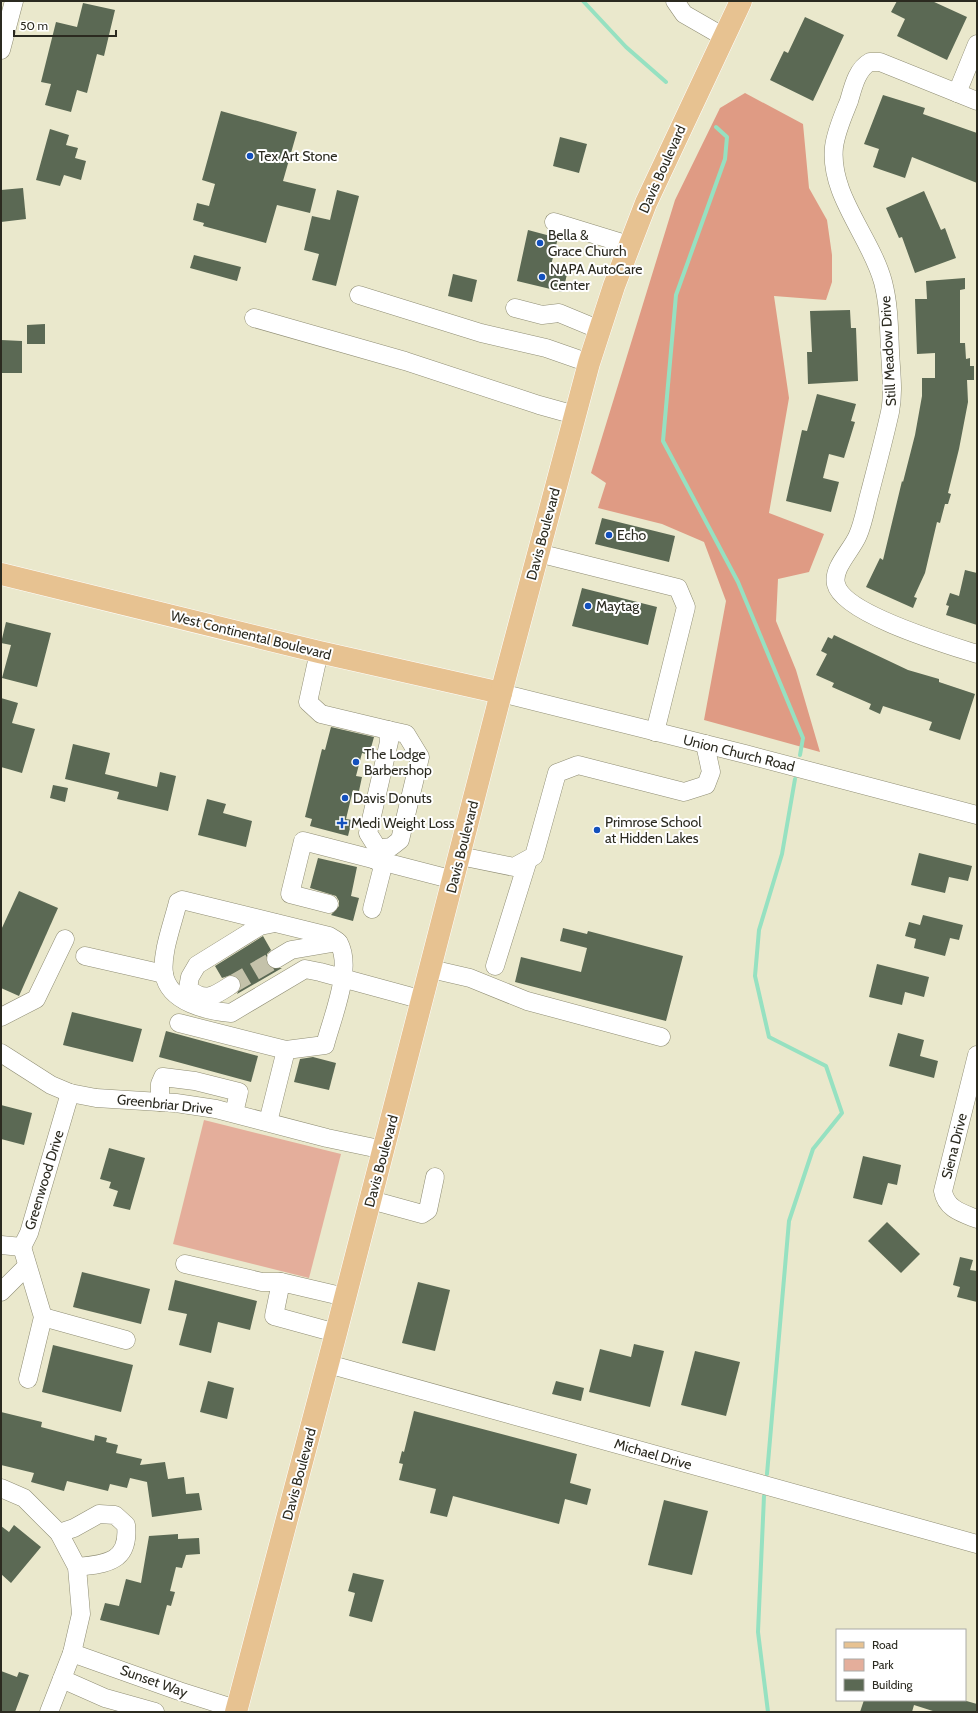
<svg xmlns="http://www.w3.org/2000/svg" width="978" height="1713" font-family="Cabin,sans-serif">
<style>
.green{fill:#e4ae9b}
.forest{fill:#df9b84}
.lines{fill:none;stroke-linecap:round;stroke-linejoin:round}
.stream{stroke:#96e1c1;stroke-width:4}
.building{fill:#5b6954}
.minor-tunnel{stroke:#c4c2aa;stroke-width:18;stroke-dasharray:18 9;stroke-linecap:butt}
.minor-casing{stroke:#8f8d74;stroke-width:19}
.major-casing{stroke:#fff;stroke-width:23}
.minor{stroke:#fff;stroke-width:18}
.major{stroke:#e7c291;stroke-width:22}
.poi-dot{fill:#1350bc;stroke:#fff;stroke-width:1.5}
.labels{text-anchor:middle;stroke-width:4;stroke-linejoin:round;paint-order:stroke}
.poi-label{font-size:14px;fill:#2b2a20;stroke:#fff;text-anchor:start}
.street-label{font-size:14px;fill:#2b2a20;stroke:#fff}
</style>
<rect width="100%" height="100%" fill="#eae8cc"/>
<polygon class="green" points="204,1120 341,1154 309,1278 173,1244"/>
<polygon class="forest" points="745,93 803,124 809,188 827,220 832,255 832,282 826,300 774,296 789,398 769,513 824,534 809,572 778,579 776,621 796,670 820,752 704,720 726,601 704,542 662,524 598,508 606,483 591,473 675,200 720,108"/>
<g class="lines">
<g class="stream">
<polyline points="583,1 626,47 666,82"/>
<polyline points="716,127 727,137 725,159 676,295 663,441 738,582 803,738 800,755"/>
<polyline points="767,1474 789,1221 813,1149 842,1113 826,1066 769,1037 755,976 759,930 782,854 795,779"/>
<polyline points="764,1496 758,1632 768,1712"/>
</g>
</g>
<g class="building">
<polygon points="897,1 932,1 967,17 947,60 897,36 905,19 891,12"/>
<polygon points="83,3 115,10 104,56 97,54 87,93 77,90 71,112 45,105 51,84 41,82 56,22 77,27"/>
<polygon points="805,17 844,35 813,101 770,80 784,51 788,53"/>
<polygon points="883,95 925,108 923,114 977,133 977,183 912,157 905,178 873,167 879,149 864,144"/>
<polygon points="221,111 297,132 283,181 316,189 310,213 277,205 266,243 203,226 204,223 193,220 197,203 209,206 215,184 202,180"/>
<polygon points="50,129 69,135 66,145 78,148 75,158 86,161 81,180 64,175 60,186 36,180"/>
<polygon points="560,137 587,144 579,173 553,166"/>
<polygon points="23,188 26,219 1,222 1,190"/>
<polygon points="337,190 359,196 336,286 312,280 319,254 304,250 312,216 330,220"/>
<polygon points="924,191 941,230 945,228 956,258 915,273 902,237 899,238 886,208"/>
<polygon points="528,230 558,238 550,269 567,274 563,292 517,281"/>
<polygon points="194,255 241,267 237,281 190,268"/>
<polygon points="453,274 477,280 472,302 448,296"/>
<polygon points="965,278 965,289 960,290 960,343 965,343 966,359 970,358 970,366 974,366 974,380 967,380 968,402 959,449 948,493 951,494 948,504 945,504 940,523 937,522 925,573 914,597 917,598 913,608 866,587 880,558 883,560 902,481 903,482 915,435 922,396 922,378 935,378 935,353 917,354 915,299 927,299 926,281"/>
<polygon points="850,310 851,328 856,328 858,381 808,384 807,352 812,352 810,311"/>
<polygon points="45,324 45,344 27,344 27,325"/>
<polygon points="1,340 22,341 22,373 1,373"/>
<polygon points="817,394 856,404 851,421 855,422 844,458 829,454 823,478 839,482 831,512 786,501 802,430 807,431"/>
<polygon points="602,518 675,536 669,562 595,544"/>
<polygon points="965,570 977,573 977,625 946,615 949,606 946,605 950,593 959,596"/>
<polygon points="582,588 657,607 648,645 572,626"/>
<polygon points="6,622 51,633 37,687 2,678 11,645 1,643"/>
<polygon points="834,635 908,670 939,679 939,682 975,694 960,740 929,730 932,722 883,706 880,714 869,709 871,704 832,687 834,683 816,675 827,654 821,651 828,637 832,639"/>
<polygon points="1,698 18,703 12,723 35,729 22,773 1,767"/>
<polygon points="331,727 374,737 369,755 362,753 356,776 362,777 359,791 353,790 346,819 352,820 348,836 310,826 312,819 305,817 322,749 325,750"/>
<polygon points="73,744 110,753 105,774 157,787 160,772 176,776 168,811 117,799 119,792 65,779"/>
<polygon points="53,785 68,788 65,802 50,798"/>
<polygon points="207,799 226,804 223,813 252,821 246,847 198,835"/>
<polygon points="919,853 972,866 968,881 949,877 945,893 911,885"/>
<polygon points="318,858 357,867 351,896 359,898 353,921 331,915 339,906 339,901 336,896 310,888"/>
<polygon points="19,891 58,908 19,996 1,988 1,930"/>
<polygon points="923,915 963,925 959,940 950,938 945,956 914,948 916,939 905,936 909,922 920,925"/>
<polygon points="563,928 587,934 588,931 683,956 666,1021 515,982 521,957 581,972 587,948 560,941"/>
<polygon points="263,936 271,950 267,954 267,964 271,968 282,968 237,994 241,985 240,979 231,975 222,978 215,966"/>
<polygon points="877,964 929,977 924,997 905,992 902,1005 869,997"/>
<polygon points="72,1012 142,1029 133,1062 63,1045"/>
<polygon points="166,1031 258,1056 251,1082 159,1057"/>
<polygon points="898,1033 924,1040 920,1056 938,1061 934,1078 889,1066"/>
<polygon points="313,1057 336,1063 329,1090 294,1082 300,1059"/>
<polygon points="1,1105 32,1113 24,1145 1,1139"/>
<polygon points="109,1148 145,1158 130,1210 113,1206 118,1191 109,1188 111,1182 100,1179"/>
<polygon points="863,1156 901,1165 897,1185 888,1183 882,1205 853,1198"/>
<polygon points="887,1222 920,1254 901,1273 868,1241"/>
<polygon points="960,1257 973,1260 970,1270 977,1271 977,1302 957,1297 960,1287 953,1285"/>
<polygon points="82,1272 150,1289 141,1324 73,1307"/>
<polygon points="175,1280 257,1301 250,1330 218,1322 211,1353 179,1345 187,1314 168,1310"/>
<polygon points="418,1282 450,1290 435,1351 402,1343"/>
<polygon points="634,1344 664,1351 650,1407 589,1392 600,1349 631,1357"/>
<polygon points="53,1345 133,1365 121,1412 42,1392"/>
<polygon points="695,1351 740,1362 726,1416 681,1405"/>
<polygon points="208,1381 234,1388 227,1419 200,1412"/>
<polygon points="556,1381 584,1388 581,1401 552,1394"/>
<polygon points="414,1411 577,1454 570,1483 591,1489 587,1505 565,1499 559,1524 453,1496 447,1517 430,1513 436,1489 399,1480 403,1464 399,1463 402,1451 404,1452"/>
<polygon points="1,1412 42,1422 41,1427 75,1436 94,1441 95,1435 107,1438 106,1442 118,1445 116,1453 142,1459 140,1465 165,1462 168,1479 184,1477 186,1494 199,1493 202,1510 152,1517 147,1482 130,1478 127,1488 110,1484 108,1491 67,1481 64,1491 31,1482 34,1473 1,1465"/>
<polygon points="664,1500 708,1511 692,1575 648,1565"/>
<polygon points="14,1525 41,1547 11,1583 1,1574 1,1526 9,1532"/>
<polygon points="178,1534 178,1539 199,1538 200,1554 186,1555 182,1568 176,1567 170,1591 175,1592 171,1606 167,1605 159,1635 100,1620 105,1603 119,1606 126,1579 141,1583 149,1536"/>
<polygon points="353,1573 384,1580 372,1622 349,1616 355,1593 348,1591"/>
<polygon points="1,1671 17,1677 19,1672 29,1675 15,1712 1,1712"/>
<polygon points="864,1700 963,1700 977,1704 977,1712 936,1712 914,1705 912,1712 860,1712"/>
</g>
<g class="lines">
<polyline class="minor-tunnel" points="231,985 276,959"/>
<defs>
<g id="minor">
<polyline points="675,1 684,14 724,37"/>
<polyline points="1,50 14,1"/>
<polyline points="957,93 977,44"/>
<path d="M 977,101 L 880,62 L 870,62 C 857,69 853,87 849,101 C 843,116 836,131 834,147 C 829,195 871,237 883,282 C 889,305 889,328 890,351 C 891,372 894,392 890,412 C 884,439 877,465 870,492 C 866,506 864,521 858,535 C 852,550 832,568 836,584 C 843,614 949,645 977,654"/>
<polyline points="554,222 629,245"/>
<polyline points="359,295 481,333 546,348 589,363"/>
<polyline points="515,308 542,315 559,313 600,330"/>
<polyline points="254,318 405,361 539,405 575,415"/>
<polyline points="538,553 678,588 686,607 655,732"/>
<polyline points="319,652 308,702 321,714 388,730 389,742 368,833 378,849 375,860"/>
<polyline points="501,693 745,754 977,815"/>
<polyline points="378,849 391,847 400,840 420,757 406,734 388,730"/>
<polyline points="460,856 514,867 534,856 557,773 578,765 684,792 706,785 711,772 705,744"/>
<polyline points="329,904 290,894 303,841 454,880"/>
<polyline points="372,909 384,862"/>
<polyline points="85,956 164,974"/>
<polyline points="276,959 291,950 338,942"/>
<polyline points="495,966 528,860"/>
<polyline points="431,969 470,978 527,1001 661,1037"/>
<path d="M 231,985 C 214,996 205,1003 188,988 L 190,977 L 197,965 L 260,926 L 275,923"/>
<polyline points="1,1017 36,999 65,939"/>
<polyline points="179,1023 286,1050"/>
<polyline points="1,1053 51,1085 70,1093 96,1098 176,1103 216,1109 327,1138 384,1150"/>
<path d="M 977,1055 L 943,1191 C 946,1209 962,1213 977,1219"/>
<polyline points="160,1102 160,1084 163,1077 195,1081 239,1092 234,1113"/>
<path d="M 268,1122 L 286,1050 L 325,1045 C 332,1018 353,969 339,943 C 337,940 332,938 329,936 L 182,900 L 178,902 C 173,923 161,953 164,974 C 169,1003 208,1011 231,1013 L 305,969 L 320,972 L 423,1000"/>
<polyline points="371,1200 422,1214 428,1210 435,1177"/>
<polyline points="1,1245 22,1247 29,1233 70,1093"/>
<polyline points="22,1247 43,1317 28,1379"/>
<polyline points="185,1264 262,1282 281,1282 345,1297"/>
<polyline points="281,1282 274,1316 336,1333"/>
<polyline points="1,1292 27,1266"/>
<polyline points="43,1317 126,1340"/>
<polyline points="328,1364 977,1544"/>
<polyline points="1,1488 24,1498 59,1533 77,1567 81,1614 72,1653 49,1712"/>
<path d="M 59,1533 L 74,1528 L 99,1514 L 115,1515 L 126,1525 C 130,1562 106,1564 77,1567"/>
<polyline points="72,1653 179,1691 236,1709"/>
<polyline points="62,1679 105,1698 155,1712"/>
</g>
<g id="major">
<polyline points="1,574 319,652 501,693"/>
<polyline points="236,1712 336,1333 501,693 589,363 614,286 646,203 741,1"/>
</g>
</defs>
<use href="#minor" class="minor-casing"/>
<use href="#major" class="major-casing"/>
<use href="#minor" class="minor"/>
<use href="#major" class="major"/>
</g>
<g class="poi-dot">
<circle cx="250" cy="156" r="4"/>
<circle cx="540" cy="243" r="4"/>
<circle cx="542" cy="277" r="4"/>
<circle cx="609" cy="535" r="4"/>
<circle cx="588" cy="606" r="4"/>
<circle cx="356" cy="762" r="4"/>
<circle cx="345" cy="798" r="4"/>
<path d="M340 817h4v4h4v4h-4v4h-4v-4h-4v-4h4z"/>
<circle cx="597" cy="830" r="4"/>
</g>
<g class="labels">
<g class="poi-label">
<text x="258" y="161">Tex Art Stone</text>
<text x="548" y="240">Bella &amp;<tspan x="548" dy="16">Grace Church</tspan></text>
<text x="550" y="274">NAPA AutoCare<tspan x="550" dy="16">Center</tspan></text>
<text x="617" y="540">Echo</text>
<text x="596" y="611">Maytag</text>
<text x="364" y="759">The Lodge<tspan x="364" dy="16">Barbershop</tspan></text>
<text x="353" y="803">Davis Donuts</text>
<text x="605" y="827">Primrose School<tspan x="605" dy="16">at Hidden Lakes</tspan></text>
<text x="351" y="828">Medi Weight Loss</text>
</g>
<g class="street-label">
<text transform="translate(662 169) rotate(-66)" y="5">Davis Boulevard</text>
<text transform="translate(888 351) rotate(-93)" y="5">Still Meadow Drive</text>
<text transform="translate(543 534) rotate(-75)" y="5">Davis Boulevard</text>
<text transform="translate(251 635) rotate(14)" y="5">West Continental Boulevard</text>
<text transform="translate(739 753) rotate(14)" y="5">Union Church Road</text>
<text transform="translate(462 847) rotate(-76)" y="5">Davis Boulevard</text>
<text transform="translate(165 1104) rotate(6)" y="5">Greenbriar Drive</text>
<text transform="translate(954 1146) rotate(-76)" y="5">Siena Drive</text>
<text transform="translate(381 1161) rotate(-75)" y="5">Davis Boulevard</text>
<text transform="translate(44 1180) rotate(-73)" y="5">Greenwood Drive</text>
<text transform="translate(653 1454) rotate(16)" y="5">Michael Drive</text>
<text transform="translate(299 1474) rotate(-75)" y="5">Davis Boulevard</text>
<text transform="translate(154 1681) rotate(20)" y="5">Sunset Way</text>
</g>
</g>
<rect width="978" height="1713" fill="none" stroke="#2b2a20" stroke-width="4"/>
<rect x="836" y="1629" width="130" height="72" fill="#ffffff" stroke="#aaaaa6"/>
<rect x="844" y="1642" width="20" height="6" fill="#e7c291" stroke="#aaaaa6"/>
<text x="872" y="1649" font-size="12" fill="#2b2a20">Road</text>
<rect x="844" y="1659" width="20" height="12" fill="#e4ae9b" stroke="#aaaaa6"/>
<text x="872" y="1669" font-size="12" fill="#2b2a20">Park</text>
<rect x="844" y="1679" width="20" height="12" fill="#5b6954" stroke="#aaaaa6"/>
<text x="872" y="1689" font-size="12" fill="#2b2a20">Building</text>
<path d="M14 30v6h102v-6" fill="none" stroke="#2b2a20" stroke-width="2"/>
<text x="20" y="30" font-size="12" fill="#2b2a20" stroke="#ffffff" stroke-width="3" paint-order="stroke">50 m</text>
</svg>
